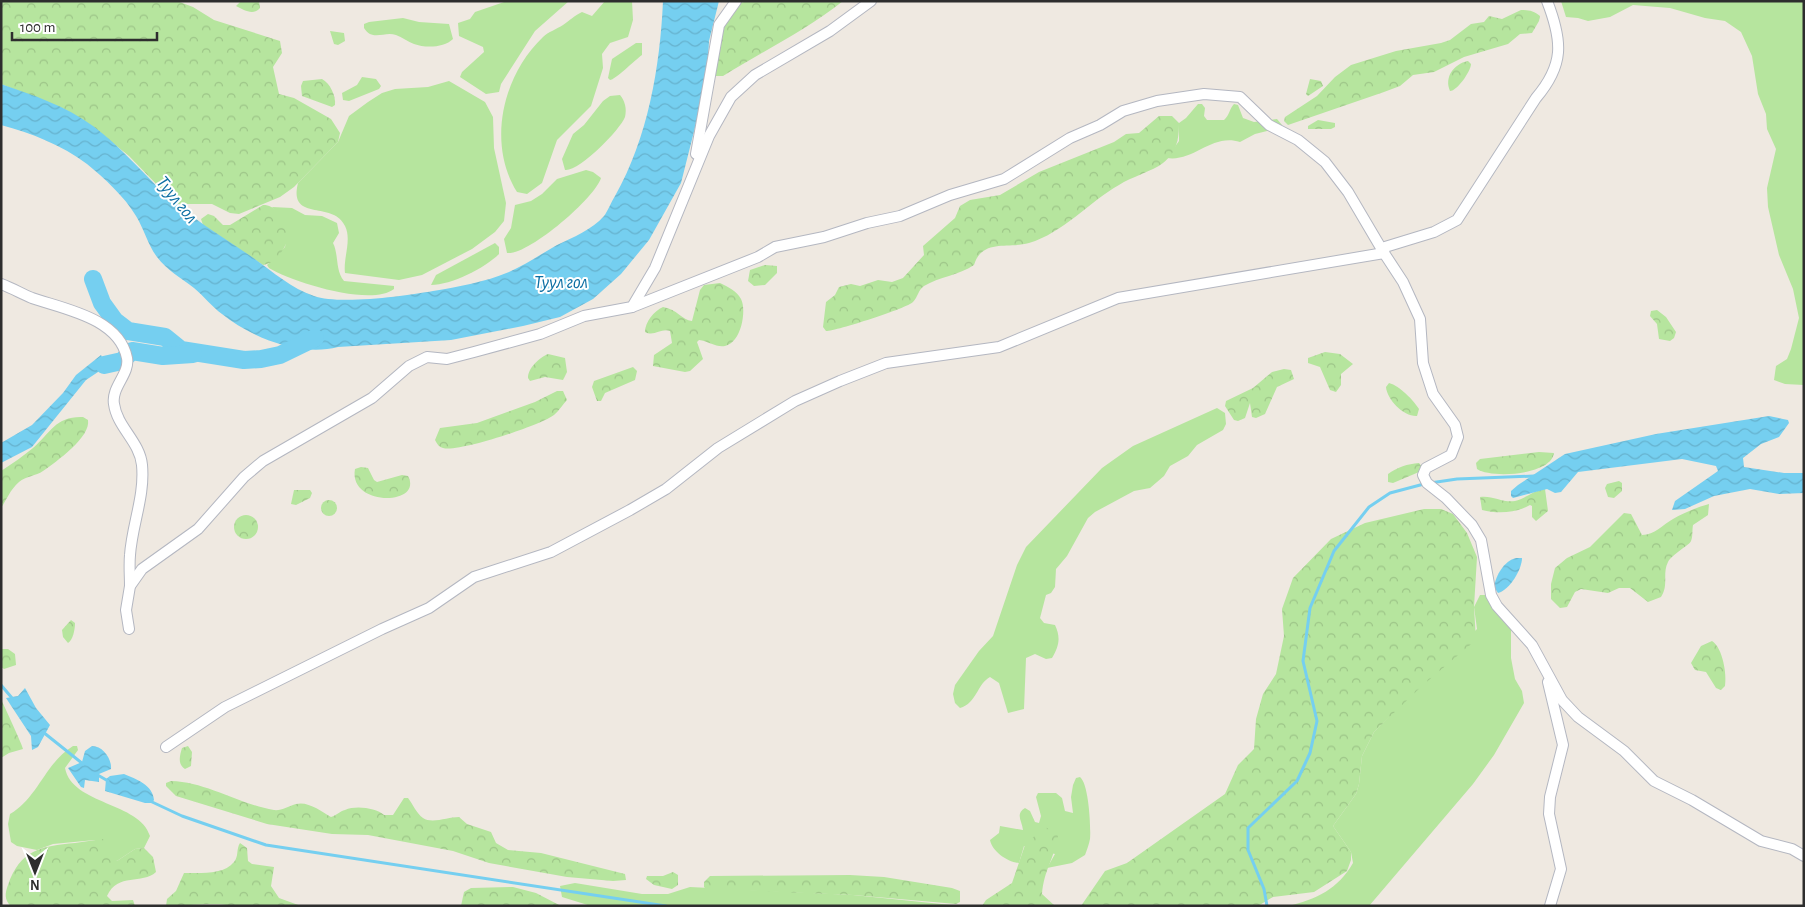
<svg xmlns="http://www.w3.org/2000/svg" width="1805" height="907" font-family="'Alegreya Sans',sans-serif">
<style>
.grass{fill:#b6e59e}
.forest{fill:url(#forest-crowns)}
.water{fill:url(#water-waves)}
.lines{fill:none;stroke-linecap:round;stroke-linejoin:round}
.stream{stroke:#75cff0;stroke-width:3}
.river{stroke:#75cff0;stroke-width:18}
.minor-casing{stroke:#b4b7c1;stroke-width:12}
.minor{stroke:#fff;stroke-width:10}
.labels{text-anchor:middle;stroke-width:4;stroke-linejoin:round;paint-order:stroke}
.water-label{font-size:19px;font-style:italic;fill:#0d6fa3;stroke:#fff}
</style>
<defs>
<pattern id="forest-crowns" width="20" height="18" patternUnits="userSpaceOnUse" patternTransform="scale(1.25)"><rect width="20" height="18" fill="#b6e59e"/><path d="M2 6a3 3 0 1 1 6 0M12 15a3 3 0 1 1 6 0" fill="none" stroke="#9dc588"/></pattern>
<pattern id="water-waves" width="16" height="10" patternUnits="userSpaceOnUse" patternTransform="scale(1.25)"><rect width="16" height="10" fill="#75cff0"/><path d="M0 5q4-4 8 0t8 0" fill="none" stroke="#66b2ce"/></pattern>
</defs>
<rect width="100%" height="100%" fill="#efe9e1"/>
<g class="grass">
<polygon points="507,1 569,1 535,31 501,84 499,92 486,94 460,77 462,72 484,52 483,47 459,36 458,23 470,19 475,12"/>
<path d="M 605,1 L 632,1 L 633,20 L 628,37 L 610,43 L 602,54 L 603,68 L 591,106 L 557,140 L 542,183 L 527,194 L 517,192 C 487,144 502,76 543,37 C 548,32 557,29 563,25 C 570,20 574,16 582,12 L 592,16 Z"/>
<polygon points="1561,1 1804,1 1804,385 1785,384 1774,380 1776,366 1787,359 1791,349 1799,318 1793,289 1779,255 1768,207 1767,188 1776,149 1767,129 1766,114 1758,94 1752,56 1741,32 1725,21 1705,18 1670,8 1633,5 1610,17 1588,21 1578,18 1566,17"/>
<path d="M 403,18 L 419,22 L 449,24 L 453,39 C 444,48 425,48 414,44 C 408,42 402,37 396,35 C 384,31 373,42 364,28 L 364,24 L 369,22 Z"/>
<polygon points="330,31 344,33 345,41 338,45 334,44"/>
<path d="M 636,43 L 642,43 L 642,55 C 635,60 615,80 610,80 L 608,78 L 612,59 Z"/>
<polygon points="362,77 376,79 381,86 379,89 349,101 343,100 342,93 357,85"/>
<path d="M 449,81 L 485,102 L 493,117 L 494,148 L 506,203 L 504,221 L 495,232 L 472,249 L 422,275 L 399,280 L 345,273 C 343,258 352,240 345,226 C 333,200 288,223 298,183 L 338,142 L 349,116 L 368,102 L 382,93 L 395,89 L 428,87 Z"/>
<path d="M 620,95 C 625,101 627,109 625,117 C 620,130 579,172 565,170 L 562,159 L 573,134 L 584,125 L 603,101 L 610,96 Z"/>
<path d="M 1198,104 L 1202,104 L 1205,108 L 1204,116 L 1207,120 L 1224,120 C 1230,115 1229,109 1234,104 L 1238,105 L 1243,118 L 1254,122 L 1277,119 L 1282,125 L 1279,128 L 1255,134 L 1240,142 C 1212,133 1194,162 1167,158 L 1179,141 L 1179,123 L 1186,118 Z"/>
<path d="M 586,170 L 593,172 L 601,178 C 595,198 528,256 507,253 L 504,239 L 511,228 L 515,205 L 531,201 L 542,194 L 557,179 Z"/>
<path d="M 272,207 L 292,208 L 305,215 L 322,216 L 337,223 L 339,233 L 333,243 C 339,255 335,270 344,281 L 394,286 L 394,289 C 371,307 292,282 269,268 L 267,265 L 285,247 L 288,228 Z"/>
<path d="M 495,243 L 499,247 L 499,254 C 485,268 451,285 431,285 L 436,275 Z"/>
<path d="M 1217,408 L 1225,413 L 1226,424 L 1223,430 L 1197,445 L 1188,456 L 1170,466 L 1164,476 L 1150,488 L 1134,491 L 1095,512 L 1088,518 L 1067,556 L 1056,569 L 1055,587 L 1051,593 L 1046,595 L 1040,618 L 1044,623 L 1055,625 C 1061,638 1059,646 1052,658 L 1046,659 L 1035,654 L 1026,658 L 1024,709 L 1008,713 L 999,683 L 990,677 C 977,684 977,703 960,708 L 955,703 L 953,694 L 955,685 L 979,651 L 993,636 L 1017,565 L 1026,547 L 1102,468 L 1133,446 Z"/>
<path d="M 1480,595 L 1487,595 L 1511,627 L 1511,658 L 1515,679 L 1522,691 L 1524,703 L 1494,755 L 1473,784 L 1369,906 L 1288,906 C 1317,899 1338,889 1353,863 L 1351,852 L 1333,826 L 1356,794 L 1359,784 L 1362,756 L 1374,732 L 1477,629 L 1474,607 Z"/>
<path d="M 73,746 L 77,746 L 78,750 L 65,768 C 72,805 140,802 150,836 L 144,848 L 135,849 L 117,861 L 95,840 L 53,844 L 37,850 L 17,846 L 11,842 L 8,824 L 10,814 C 38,798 45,763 73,746 Z"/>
<path d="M 1080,777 C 1089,784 1091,828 1090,839 C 1089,844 1087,850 1085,855 L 1072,863 L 1047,868 L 1055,854 L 1024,846 L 1019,863 C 1007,862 992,851 990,840 L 999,833 L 1000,826 L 1023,830 C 1022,821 1015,814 1025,808 L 1030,811 L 1035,822 L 1039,823 L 1041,816 L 1036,797 L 1038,793 L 1056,793 L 1062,798 L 1065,811 L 1073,813 L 1071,797 L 1073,785 L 1076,778 Z"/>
<polygon points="575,883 642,894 668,894 690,887 853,895 961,906 591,906 562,897 560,886"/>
</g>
<g class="forest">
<polygon points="1,1 177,1 193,7 214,20 280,41 282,53 273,67 279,94 294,98 331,119 340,133 338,142 294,187 280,197 239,214 230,213 212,204 178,204 165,193 129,156 92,126 64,109 1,84"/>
<path d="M 241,1 L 259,1 L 260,8 C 253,16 244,10 236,6 Z"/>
<path d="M 750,1 L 843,1 C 805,31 763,51 723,76 L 715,76 L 724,23 L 739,3 Z"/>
<path d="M 1521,10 C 1529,10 1534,11 1540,16 L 1539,21 L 1532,33 L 1520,34 L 1508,44 L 1464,57 L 1434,72 L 1413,75 L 1400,86 L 1384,92 L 1288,125 L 1284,121 L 1285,117 L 1317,96 L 1335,77 L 1351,65 L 1396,51 L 1441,43 L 1450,40 L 1471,24 L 1484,22 L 1489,16 L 1502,19 Z"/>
<path d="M 1468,61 L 1471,64 C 1471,71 1457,91 1450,91 C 1444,78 1453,64 1468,61 Z"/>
<path d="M 322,79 C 330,83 336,96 335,105 L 332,107 L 302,96 L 301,86 L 303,81 Z"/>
<polygon points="1310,79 1321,81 1323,86 1308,96 1306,94"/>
<path d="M 1159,116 L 1172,116 L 1179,123 C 1179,139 1177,152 1163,163 C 1153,171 1131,177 1119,185 C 1089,202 1063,233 1029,243 C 1009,249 982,238 974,265 C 959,275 939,277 924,286 C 918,290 918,297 913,302 C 908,308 833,332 826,331 L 823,327 L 826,302 L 835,295 L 839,287 L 851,284 L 860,286 L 878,280 L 892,282 L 903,278 L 924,255 L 923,246 L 955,218 L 960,206 L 970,200 L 1000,195 L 1039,172 L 1114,142 L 1126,134 L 1139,133 Z"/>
<polygon points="1318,120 1335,123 1335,127 1331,129 1308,129 1308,126"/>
<path d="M 263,205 C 270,205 272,207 277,212 C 280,215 286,219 288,224 C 293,238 279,263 263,265 L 203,225 L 201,219 L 208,214 L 214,216 L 223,225 L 230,225 Z"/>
<polygon points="765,265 777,266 777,273 765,285 754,286 748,281 750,270"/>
<path d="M 720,283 C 728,287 737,291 741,299 C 747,311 741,343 725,346 C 717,348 708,341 699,340 L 697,342 L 703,359 L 690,371 L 685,372 L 653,366 L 654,355 L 672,343 L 670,331 C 661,328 654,337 645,332 C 645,322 654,311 663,307 C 677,309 682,320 692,321 L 700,290 L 704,285 Z"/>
<polygon points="1657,310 1666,317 1676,332 1674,338 1670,341 1659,339 1657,324 1650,316 1651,311"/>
<polygon points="1325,352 1340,354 1353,364 1341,374 1341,385 1336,392 1330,390 1320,367 1308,363 1308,358"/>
<path d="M 548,354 L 565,358 L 567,372 L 563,380 L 545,377 L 530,381 L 528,378 C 528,368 539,358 548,354 Z"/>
<polygon points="633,367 637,371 635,380 605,393 601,401 597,401 592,387 594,381"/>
<polygon points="1284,369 1291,370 1294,379 1277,387 1265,414 1256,418 1252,417 1250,403 1245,418 1238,421 1234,420 1225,406 1226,401 1253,388 1272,372"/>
<path d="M 1389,383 C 1400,386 1413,400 1419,409 L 1417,416 C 1404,417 1387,400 1386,387 Z"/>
<path d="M 557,391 L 563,391 L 567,400 C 563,404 559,411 554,415 C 541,425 458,453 443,448 C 439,447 437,444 435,440 L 440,428 L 477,423 L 535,402 Z"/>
<path d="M 83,417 L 88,420 C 91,437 56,462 43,471 C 36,476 26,476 19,482 C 10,490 7,499 1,508 L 1,471 C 12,464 23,456 33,448 C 51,432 56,416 83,417 Z"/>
<path d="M 1539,452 L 1554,453 C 1551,475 1492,479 1477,469 L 1476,463 L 1480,459 Z"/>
<path d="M 1419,463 L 1422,467 L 1419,472 L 1393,483 L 1388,482 L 1388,474 C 1398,467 1407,464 1419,463 Z"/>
<path d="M 361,467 L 368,468 L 374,480 L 377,482 L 402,475 L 408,476 C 424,506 348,507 355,469 Z"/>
<polygon points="1619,481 1622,483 1622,491 1614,498 1608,497 1605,488 1607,484"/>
<path d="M 1545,489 L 1548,511 L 1536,521 L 1532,517 L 1532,506 L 1530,505 C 1516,513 1498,514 1482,510 L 1480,497 C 1492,495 1503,503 1515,501 C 1525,499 1534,490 1545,489 Z"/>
<polygon points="294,490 310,490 312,493 310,498 296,505 291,504"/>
<circle cx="329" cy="508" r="8"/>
<path d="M 1709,504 L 1708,515 L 1693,525 C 1692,530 1693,537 1691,541 C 1690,545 1672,554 1668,562 C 1662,574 1669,585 1661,597 L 1648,602 L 1630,588 L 1619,588 L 1608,593 L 1581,589 L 1575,592 L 1567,607 L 1560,608 L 1551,599 L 1551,584 L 1555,568 L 1567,558 L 1590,547 L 1624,513 L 1631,514 L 1642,535 C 1655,535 1662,525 1673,519 C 1683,513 1698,507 1709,504 Z"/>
<polygon points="1424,509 1441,509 1453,514 1467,533 1477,557 1474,607 1476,640 1423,685 1374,732 1362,756 1359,784 1356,794 1333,826 1351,852 1351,860 1347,871 1314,892 1273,897 1258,906 1081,906 1105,871 1127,863 1225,794 1238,765 1254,749 1256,719 1263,694 1276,674 1284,636 1282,609 1293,578 1331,539 1365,523"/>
<circle cx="246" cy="527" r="12"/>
<path d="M 71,620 L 75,623 C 75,629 73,640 68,643 L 63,637 L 62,630 Z"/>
<path d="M 1712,641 C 1723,648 1727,675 1725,686 L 1721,690 L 1716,688 L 1706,672 L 1695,670 L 1691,663 L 1701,646 Z"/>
<polygon points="8,649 15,654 16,665 4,669 1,667 1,649"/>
<path d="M 1,699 C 4,706 23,746 23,749 L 9,753 L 1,758 Z"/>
<path d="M 188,746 L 192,752 L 191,766 L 185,769 C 177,764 180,755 182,748 Z"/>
<path d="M 171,781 C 207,782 238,804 274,810 C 281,811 289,806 296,804 C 308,801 321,811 331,817 C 337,815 340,811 345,810 C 356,805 376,808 384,815 L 393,815 L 404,798 L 408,798 C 413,804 416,813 423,818 C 432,824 448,817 459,817 L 467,824 L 491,832 L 496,843 L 508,850 L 541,853 L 625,874 L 626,880 L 613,881 L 567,877 L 489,863 L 453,851 L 368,835 L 332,834 L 267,824 L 176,796 L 166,786 L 166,783 Z"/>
<path d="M 1044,827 L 1053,830 L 1058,836 C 1054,859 1044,870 1042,894 L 1055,906 L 982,906 L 986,900 L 1012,883 L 1025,845 Z"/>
<path d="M 103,839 L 112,845 L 117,861 L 135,849 L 144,848 L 153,857 L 156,872 C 142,885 118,872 107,896 L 112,901 L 133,900 L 135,906 L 11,906 C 4,900 5,893 8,885 C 20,850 41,846 75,843 C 84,842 93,840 103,839 Z"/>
<path d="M 240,843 L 247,848 L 248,861 L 252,864 L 274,867 L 271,886 L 279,898 L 301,906 L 231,906 C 223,902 180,906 166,906 L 167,899 L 176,891 L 184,873 C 199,873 224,875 234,862 C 239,856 236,849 240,843 Z"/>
<polygon points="673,872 678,875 678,885 672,889 654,885 646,879 647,876 663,876"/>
<polygon points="850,875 884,877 952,888 960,891 960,902 956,904 853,895 706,889 704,887 704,882 710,876"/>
<polygon points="513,887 536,893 561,906 461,906 464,892 471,888"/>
</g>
<g class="water">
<path d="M 663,1 L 719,1 L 709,41 L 707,80 L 681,183 L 649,240 L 621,274 L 593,299 L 560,317 L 523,326 L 451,340 L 338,347 C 300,357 252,338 222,314 C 212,307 204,296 194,288 C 181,278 167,270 157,257 C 148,245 144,229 136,216 C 125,197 104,178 87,164 C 62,145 31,133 1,125 L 1,84 C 33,95 66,106 93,126 C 119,145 140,170 163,192 C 190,218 222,236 252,257 C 272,271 291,288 314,296 C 339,305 406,296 433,291 C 458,287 485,282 509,272 C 525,265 541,254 557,245 C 572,238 593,229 604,216 C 608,211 611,202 615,196 C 648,138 660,67 663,1 Z"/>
<polygon points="101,355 104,361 101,370 86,380 32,447 1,463 1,443 32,425 63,393 76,375"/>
<polygon points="1769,416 1788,420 1789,423 1779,437 1761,444 1743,458 1744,467 1784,473 1804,473 1804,493 1779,494 1750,489 1714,496 1685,509 1672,510 1675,501 1718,471 1716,466 1682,459 1578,472 1561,492 1555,493 1547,489 1513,498 1511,496 1511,491 1518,485 1565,454 1656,434"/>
<path d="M 1516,558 L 1522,558 C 1522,569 1510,590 1498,593 L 1494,587 C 1496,575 1504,561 1516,558 Z"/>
<polygon points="25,688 36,708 50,725 38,747 32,750 31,736 6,698 18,696"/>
<path d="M 92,746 C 103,746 112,759 111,769 L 99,774 L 99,782 L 85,780 L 84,788 L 81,787 L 68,768 L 82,762 L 85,751 Z"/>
<path d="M 124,774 C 136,779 153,785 154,800 L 152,803 L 145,803 L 105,791 L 106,779 L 110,776 Z"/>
</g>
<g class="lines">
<g class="stream">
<polyline points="1430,483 1457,479 1534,476"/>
<polyline points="1,685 12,698"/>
<polyline points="43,732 83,764"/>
<polyline points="96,774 108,781"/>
<polyline points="150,801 182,816 266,845 666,906"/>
<polyline points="1267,906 1264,889 1248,850 1248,828 1297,781 1310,753 1317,721 1303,661 1310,608 1334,551 1369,507 1390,493 1424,484"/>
</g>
<g class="river">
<polyline points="93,279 102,303 115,321 128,331 165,337 181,350 244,360 261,359 280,355 315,338"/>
<polyline points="104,365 122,361 132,351 163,356 193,354"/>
</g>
<defs>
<g id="minor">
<path d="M 1547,1 C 1563,42 1564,65 1536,98 L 1457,220 L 1434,232 L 1385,247 L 1384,253 L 1403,282 L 1420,319 L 1423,363 L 1433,394 L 1455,425 L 1458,437 L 1451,455 L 1426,468 L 1423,475 L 1427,483 L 1446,498 L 1472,525 L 1481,540 L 1491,595 L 1497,606 L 1532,645 L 1562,700 L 1578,717 L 1624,751 L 1654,781 L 1692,800 L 1761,841 L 1792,849 L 1804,856"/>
<polyline points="696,154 719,25 736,1"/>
<path d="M 1,284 C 12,288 22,294 32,298 C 64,309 119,318 127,358 C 130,374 111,387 114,404 C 117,427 140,442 142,465 C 145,496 132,525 130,555 C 129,565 130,576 130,586"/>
<polyline points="129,629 126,610 130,586 142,569 198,529 244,477 263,461 372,398 409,366 427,357 447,359 474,352 540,334 584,316 632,307 655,268 709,136 731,97 755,75 830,31 871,1"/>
<polyline points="1548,682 1563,745 1550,797 1549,814 1561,869 1550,906"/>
<polyline points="166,747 225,707 382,629 429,608 474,577 551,552 630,510 666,489 718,448 795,401 840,381 886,363 999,347 1118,298 1384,253 1348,192 1325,162 1298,140 1269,125 1240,97 1204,94 1157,101 1123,111 1100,125 1070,138 1004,179 950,195 900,216 867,223 824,237 775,247 758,257 632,307"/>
</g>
</defs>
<use href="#minor" class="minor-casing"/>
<use href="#minor" class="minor"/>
</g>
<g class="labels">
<g class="water-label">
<text transform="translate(178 199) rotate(51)" y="7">Туул гол</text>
<text x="561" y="288">Туул гол</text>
</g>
</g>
<rect width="1805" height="907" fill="none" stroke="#2e2e2e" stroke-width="5"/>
<g transform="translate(35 872) rotate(180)" stroke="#ffffff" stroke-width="4" paint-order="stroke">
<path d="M0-4L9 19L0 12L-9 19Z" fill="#2e2e2e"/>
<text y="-8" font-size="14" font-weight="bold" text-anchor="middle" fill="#2e2e2e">N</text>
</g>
<path d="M12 32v8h145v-8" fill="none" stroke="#2e2e2e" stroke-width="2.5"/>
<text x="20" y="32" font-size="15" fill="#2e2e2e" stroke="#ffffff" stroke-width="4" paint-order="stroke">100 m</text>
</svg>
